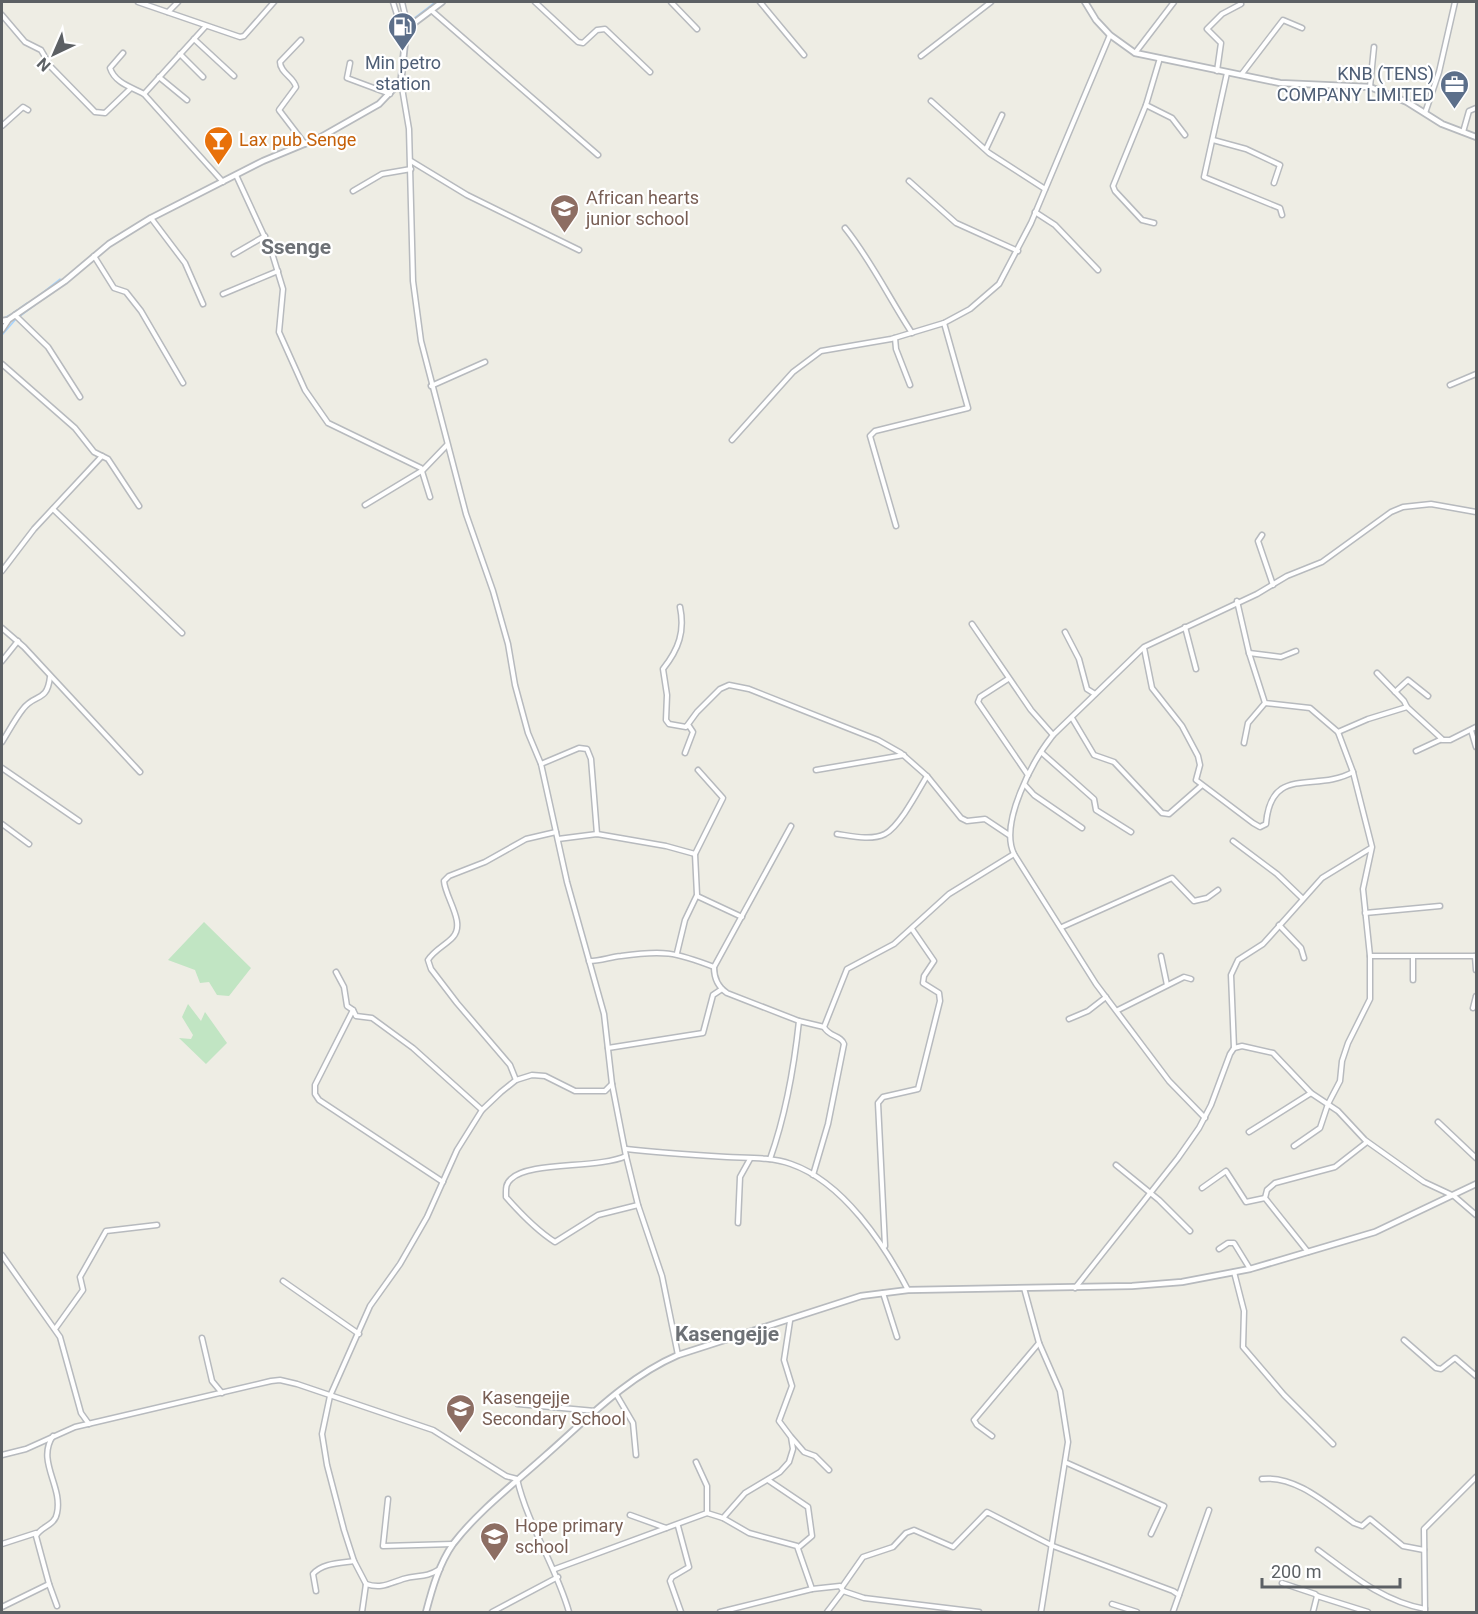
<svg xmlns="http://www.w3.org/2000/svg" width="1478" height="1614" font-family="Roboto,sans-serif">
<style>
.green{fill:#c1e5c3}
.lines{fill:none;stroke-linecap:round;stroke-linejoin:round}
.stream{stroke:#a6d3fd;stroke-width:1.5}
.minor-casing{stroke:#b7babe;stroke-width:7}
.tertiary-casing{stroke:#b7babe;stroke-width:8}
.minor{stroke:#fff;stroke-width:4}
.tertiary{stroke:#fff;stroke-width:4.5}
.labels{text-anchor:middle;stroke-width:4.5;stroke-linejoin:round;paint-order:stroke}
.service-label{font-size:18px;fill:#4e5e75;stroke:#fff}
.food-label{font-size:18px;fill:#c56008;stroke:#fff;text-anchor:start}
.education-label{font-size:18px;fill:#785e54;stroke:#fff;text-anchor:start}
.quarter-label{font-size:21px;font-weight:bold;fill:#6d7176;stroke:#fff}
</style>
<rect width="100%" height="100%" fill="#eeede4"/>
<g class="green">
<polygon points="204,922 251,968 229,996 217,995 209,982 200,983 195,970 168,960"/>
<polygon points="188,1004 201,1021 205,1012 227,1043 206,1064 179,1038 191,1039 193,1035 182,1017"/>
</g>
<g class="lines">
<g class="stream">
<polyline points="407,17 413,19 434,3"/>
<polyline points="37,297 60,279"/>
<polyline points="44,299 63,285"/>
<polyline points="20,308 27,303"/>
<polyline points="14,312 17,310"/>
<polyline points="19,317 39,302"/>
<polyline points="2,319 12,314"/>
<polyline points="2,335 16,319"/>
</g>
<defs>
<g id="minor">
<polyline points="138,2 240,37 244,36 274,2"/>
<polyline points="393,2 398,18 408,24"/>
<polyline points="402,2 407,23"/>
<polyline points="535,2 578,42 583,43 597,30 605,29 650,72"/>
<polyline points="671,2 697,29"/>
<polyline points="760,2 804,55"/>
<polyline points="431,10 598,155"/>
<polyline points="168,12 178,2"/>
<polyline points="2,15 25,42 41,50 51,67 95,112 105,113 130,89"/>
<polyline points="194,39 234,76"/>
<path d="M 301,40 L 280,62 C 280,73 294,77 296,87 L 279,110 L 305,144"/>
<path d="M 123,53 L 110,68 C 115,83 131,87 144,94 L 223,182"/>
<polyline points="1135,53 1174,2"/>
<polyline points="180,54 203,77"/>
<polyline points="921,56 991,2"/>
<polyline points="1160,58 1146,105 1172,118 1185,135"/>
<polyline points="350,63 347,78 390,94"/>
<polyline points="1217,71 1221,43 1207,29 1222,14 1241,4"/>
<polyline points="1227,73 1204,177 1280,208 1282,215"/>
<polyline points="1241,75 1283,20 1302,28"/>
<polyline points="159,77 187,100"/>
<polyline points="401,82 409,129 413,281 421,341 466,514 493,591 508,644 515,685 528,733 541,764 567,882 604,1014 612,1084 626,1156 638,1205 662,1276 678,1355"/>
<polyline points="1370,87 1374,47"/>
<polyline points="144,94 205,27"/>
<polyline points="931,101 989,153 1045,189"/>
<polyline points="1146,105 1113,186 1115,191 1142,220 1154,223"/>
<polyline points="1425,113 1439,72 1455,2"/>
<polyline points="2,126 23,107 28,110"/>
<polyline points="1463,132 1469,111 1476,108"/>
<polyline points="1213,140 1246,149 1280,165 1274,183"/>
<polyline points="986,149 1002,115"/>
<polyline points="411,161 467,195 579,250"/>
<polyline points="236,175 272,253 283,289 279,332 305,390 328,423 421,468 430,497"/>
<polyline points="909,181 956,223 1018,251"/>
<polyline points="353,191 382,174 411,169"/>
<polyline points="1035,212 1055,225 1098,270"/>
<polyline points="151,218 185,263 203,304"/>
<path d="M 845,228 C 871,260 889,298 912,333"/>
<polyline points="234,254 265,236"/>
<polyline points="94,256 114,288 126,292 141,311 183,383"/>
<polyline points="223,294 278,271"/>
<polyline points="15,315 48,347 80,397"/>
<polyline points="2,330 8,321"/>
<polyline points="895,338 896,349 910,385"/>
<polyline points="2,364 75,428 94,452 108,459 139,506"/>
<polyline points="1450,385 1476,374"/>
<polyline points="431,386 485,362"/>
<polyline points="732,440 793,372 821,351 891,339 944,323 970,309 999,284 1031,223 1110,35"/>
<polyline points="365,505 423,470 447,445"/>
<polyline points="53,509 182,633"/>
<polyline points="896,526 870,436 875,431 968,408 944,323"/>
<polyline points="1262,535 1258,541 1273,585"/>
<polyline points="2,571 34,529 102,456"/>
<polyline points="1237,601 1249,653 1265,703 1310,708 1338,732 1353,772 1372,847 1363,889 1370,956 1370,999 1348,1043 1342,1061 1340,1081 1328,1104 1320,1128 1294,1146"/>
<path d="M 680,607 C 685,631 679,649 663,669 L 667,695 L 666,720 L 669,724 L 686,727 L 697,712 L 720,689 L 729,685 L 749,689 L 878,740 L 901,753 L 927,776 L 961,818 L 967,821 L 985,819 L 1009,835"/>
<polyline points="972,624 1031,710 1053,735"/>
<polyline points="1185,627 1196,669"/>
<polyline points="2,628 24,647 140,772"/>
<polyline points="1065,632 1079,659 1087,689 1095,694"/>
<path d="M 1144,648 L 1152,688 L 1182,726 L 1198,756 L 1200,765 L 1196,780 L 1253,823 L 1260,827 L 1266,824 C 1271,764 1315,793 1353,772"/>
<polyline points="1249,653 1281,657 1296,651"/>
<polyline points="2,661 18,641"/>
<polyline points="1008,679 980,697 978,702 1028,775"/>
<polyline points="1395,692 1408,680 1428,696"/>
<polyline points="1407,707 1442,739 1416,751"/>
<polyline points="1072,718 1094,755 1114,762 1162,813 1169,814 1201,786"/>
<polyline points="1471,730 1476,747"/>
<polyline points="1338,732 1368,719 1407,707 1404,701 1377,673"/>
<polyline points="1442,740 1450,740 1476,727"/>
<path d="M 2,742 C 9,731 15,719 23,709 C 35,693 47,703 50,677"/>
<polyline points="1244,743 1248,723 1265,703"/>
<polyline points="1041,752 1094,799 1096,810 1131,832"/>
<polyline points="685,753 693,732 689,726"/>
<polyline points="541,764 579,748 587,749 591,759 597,834"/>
<polyline points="2,768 79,821"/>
<polyline points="816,770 904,755"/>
<polyline points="1025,785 1034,795 1082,828"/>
<polyline points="2,824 29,844"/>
<path d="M 791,826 L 714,967 C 714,978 718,987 727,993 L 799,1021 L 824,1027"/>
<path d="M 837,834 C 851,836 871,841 885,834 C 900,826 918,791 927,776"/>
<polyline points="558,839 597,834 666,846 695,854"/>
<polyline points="1233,841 1277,874 1302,898"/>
<polyline points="697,896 742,917"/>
<polyline points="1365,913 1440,906"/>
<polyline points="1279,925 1301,948 1304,958"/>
<polyline points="1062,927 1172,878 1194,901 1207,898 1218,890"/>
<polyline points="677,953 685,920 697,895 695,854 723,798 698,770"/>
<polyline points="1161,956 1167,985"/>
<polyline points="1370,956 1476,956"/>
<polyline points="1475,956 1476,970"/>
<polyline points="1413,957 1413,980"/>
<path d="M 589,961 C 601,961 610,957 621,956 C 663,950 675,952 714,967"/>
<polyline points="336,972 344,987 347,1006 353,1010 356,1016 372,1018 413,1048 482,1110"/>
<polyline points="1473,1008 1476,996"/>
<polyline points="353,1010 315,1085 315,1094 319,1100 443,1182"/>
<polyline points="1118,1010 1184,977 1191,979"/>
<polyline points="1069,1019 1088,1011 1106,997"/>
<polyline points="608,1048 703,1033 713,995 722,989"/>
<polyline points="1234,1048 1231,975 1238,960 1263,944 1322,878 1371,848"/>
<path d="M 516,1080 L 510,1065 L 457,1003 L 431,969 L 428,960 C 434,950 446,945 453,937 C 466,923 445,897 444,881 L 449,876 L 485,862 L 526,839 L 556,832"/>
<path d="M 1205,1118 L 1169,1081 L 1096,984 L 1014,854 C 999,823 1033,760 1053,735 L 1144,647 L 1257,594 L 1287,576 L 1322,562 L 1391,512 L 1403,507 L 1431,504 L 1476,512"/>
<polyline points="1438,1122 1476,1158"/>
<polyline points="1249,1132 1311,1093"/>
<path d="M 626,1149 C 660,1153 693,1155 727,1157 C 748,1158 771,1157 791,1164 C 843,1182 884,1244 908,1290"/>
<path d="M 626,1156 C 598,1169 529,1161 511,1179 C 505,1184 506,1190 506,1197 C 521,1214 536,1230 555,1242 L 598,1215 L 638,1205"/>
<path d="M 770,1159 C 786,1114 794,1068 799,1021"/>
<polyline points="1116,1165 1159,1200 1190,1231"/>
<path d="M 813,1175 L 828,1124 L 844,1044 C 841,1035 829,1037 824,1027 L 847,969 L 894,944 L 949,894 L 1014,854"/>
<polyline points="1202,1188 1226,1171 1246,1202 1265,1198"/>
<polyline points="738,1223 740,1177 750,1159"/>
<polyline points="885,1246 878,1103 883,1097 918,1089 940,1001 939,993 923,983 924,976 934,961 912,929"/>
<polyline points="1219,1249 1228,1243 1234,1243 1250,1269"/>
<polyline points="1308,1252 1265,1198 1267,1190 1275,1183 1335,1167 1367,1142"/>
<polyline points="2,1255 60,1337 81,1413 89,1424"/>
<polyline points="1234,1272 1244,1311 1243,1347 1284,1395 1333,1444"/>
<polyline points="283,1281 359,1334"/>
<polyline points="1024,1288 1039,1343 1060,1391 1068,1442 1041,1612"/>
<polyline points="1075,1288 1178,1158 1199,1128 1211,1105 1230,1054 1234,1048 1242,1046 1273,1053 1311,1093 1338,1111 1365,1140 1424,1182 1454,1196 1476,1215"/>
<polyline points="883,1293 897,1337"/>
<polyline points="55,1329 83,1290 80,1277 106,1231 157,1225"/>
<polyline points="202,1338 212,1381 222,1393"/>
<polyline points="1404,1340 1436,1368 1441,1369 1455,1358 1476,1376"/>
<polyline points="616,1394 633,1423 636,1455"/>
<polyline points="518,1404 595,1411"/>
<polyline points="992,1436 977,1425 974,1420 1039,1343"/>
<polyline points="792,1438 804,1452 815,1456 829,1470"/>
<path d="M 2,1455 L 26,1449 L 75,1427 L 271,1381 L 280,1380 L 297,1384 L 433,1430 L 506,1476 L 517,1479 C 528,1526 556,1566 569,1612"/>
<polyline points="696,1462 707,1486 707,1513"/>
<polyline points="1067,1463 1164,1506 1151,1534"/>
<path d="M 1262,1479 C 1296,1475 1328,1505 1354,1523 L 1362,1526 L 1370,1519 L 1403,1546 L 1424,1550"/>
<polyline points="768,1480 808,1507 812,1536 799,1547"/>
<polyline points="388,1499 383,1546 453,1544"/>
<polyline points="630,1515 666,1528"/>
<polyline points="723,1518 749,1533 797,1546 812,1589"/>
<polyline points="678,1526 689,1567 672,1577 670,1581 681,1612"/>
<polyline points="2,1544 36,1533"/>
<path d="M 1318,1550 C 1352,1575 1382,1601 1425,1609"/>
<polyline points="555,1569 707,1513 723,1518 745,1493 780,1472 789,1462 793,1449 791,1437 779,1421 792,1386 784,1360 790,1321"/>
<polyline points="1282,1583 1315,1594 1317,1596 1313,1612"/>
<polyline points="49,1584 57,1606"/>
<path d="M 366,1584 C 381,1589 388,1584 403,1579 C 418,1574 424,1579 440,1569"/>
<polyline points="842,1587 863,1557 893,1547 906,1533 914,1530 953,1547 987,1512 1053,1546 1173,1591 1179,1595 1173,1612"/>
<path d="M 316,1591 L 313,1574 C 322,1563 340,1563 354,1561"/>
<polyline points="843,1591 864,1598 979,1612"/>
<polyline points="1179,1595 1209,1510"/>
<polyline points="1317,1596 1368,1612"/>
<polyline points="1112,1604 1137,1612"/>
<path d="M 2,1607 L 49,1584 L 36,1536 C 41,1526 55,1526 57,1513 C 63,1486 36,1461 53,1436"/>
<polyline points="362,1612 366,1584 354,1561 344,1530 327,1465 322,1434 330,1396 370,1306 400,1264 427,1217 457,1150 482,1110 501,1092 516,1080 532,1075 545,1076 575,1091 605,1091 612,1084"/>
<polyline points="492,1612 558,1577"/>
<polyline points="720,1612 812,1589 840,1586 843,1591 827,1612"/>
<polyline points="1425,1612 1424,1529 1476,1477"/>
</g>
<g id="tertiary">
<polyline points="1085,2 1096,20 1110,35 1135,53 1280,83 1370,87 1407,102 1442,124 1476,137"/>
<polyline points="2,321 8,320 65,281 109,244 151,218 263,161 321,137 379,104 401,81 406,32 414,23 442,2"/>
<path d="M 426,1612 C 432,1589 439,1564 453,1544 C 478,1511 515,1483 546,1455 C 587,1419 627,1377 678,1355 L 861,1296 L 908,1290 L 1132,1286 L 1182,1282 L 1250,1269 L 1375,1232 L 1476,1184"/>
</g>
</defs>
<use href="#minor" class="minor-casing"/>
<use href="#tertiary" class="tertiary-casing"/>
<use href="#minor" class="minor"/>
<use href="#tertiary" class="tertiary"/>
</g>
<defs>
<symbol id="fuel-pin" viewBox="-11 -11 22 30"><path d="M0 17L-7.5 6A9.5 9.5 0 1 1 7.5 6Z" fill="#5c6f8a" stroke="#fff"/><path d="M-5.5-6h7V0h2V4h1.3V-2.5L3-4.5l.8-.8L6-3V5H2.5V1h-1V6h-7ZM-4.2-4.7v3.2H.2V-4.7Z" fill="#fff"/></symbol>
<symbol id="office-pin" viewBox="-11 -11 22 30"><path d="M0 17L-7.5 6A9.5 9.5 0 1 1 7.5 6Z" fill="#5c6f8a" stroke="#fff"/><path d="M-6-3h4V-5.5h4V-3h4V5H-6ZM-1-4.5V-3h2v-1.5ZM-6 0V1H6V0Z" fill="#fff"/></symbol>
<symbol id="bar-pin" viewBox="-11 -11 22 30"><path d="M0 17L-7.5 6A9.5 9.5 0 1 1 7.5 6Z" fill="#e8710a" stroke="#fff"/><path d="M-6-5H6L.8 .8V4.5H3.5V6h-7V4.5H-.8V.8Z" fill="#fff"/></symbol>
<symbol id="school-pin" viewBox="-11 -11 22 30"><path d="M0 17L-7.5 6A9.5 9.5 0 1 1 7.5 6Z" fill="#8d6e63" stroke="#fff"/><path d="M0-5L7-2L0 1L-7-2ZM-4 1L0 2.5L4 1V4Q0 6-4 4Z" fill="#fff"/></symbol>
</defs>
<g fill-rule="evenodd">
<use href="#fuel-pin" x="386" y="10" width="33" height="45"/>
<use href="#office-pin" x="1438" y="68" width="33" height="45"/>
<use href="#bar-pin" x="202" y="124" width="33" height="45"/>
<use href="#school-pin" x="548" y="192" width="33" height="45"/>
<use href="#school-pin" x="444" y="1392" width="33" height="45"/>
<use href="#school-pin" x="478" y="1520" width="33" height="45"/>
</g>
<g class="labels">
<g class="service-label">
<text x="403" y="69">Min petro<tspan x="403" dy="21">station</tspan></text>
<text x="1434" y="80" text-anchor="end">KNB (TENS)<tspan x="1434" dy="21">COMPANY LIMITED</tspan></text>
</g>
<g class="food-label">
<text x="239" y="146">Lax pub Senge</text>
</g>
<g class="education-label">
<text x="586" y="204">African hearts<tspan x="586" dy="21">junior school</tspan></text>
<text x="482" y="1404">Kasengejje<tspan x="482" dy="21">Secondary School</tspan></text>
<text x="515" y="1532">Hope primary<tspan x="515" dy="21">school</tspan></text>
</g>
<g class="quarter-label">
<text x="296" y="254">Ssenge</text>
<text x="727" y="1341">Kasengejje</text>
</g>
</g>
<rect width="1478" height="1614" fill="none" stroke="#5c6064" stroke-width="6"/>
<g transform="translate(54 54) rotate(224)" stroke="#ffffff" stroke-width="4.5" paint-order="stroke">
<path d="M0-4.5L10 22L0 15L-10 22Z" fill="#5c6064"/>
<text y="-9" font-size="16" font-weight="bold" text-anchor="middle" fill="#5c6064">N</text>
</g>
<path d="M1262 1578v9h138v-9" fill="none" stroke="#5c6064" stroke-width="3"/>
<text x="1271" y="1578" font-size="18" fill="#5c6064" stroke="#ffffff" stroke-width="4.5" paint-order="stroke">200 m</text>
</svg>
